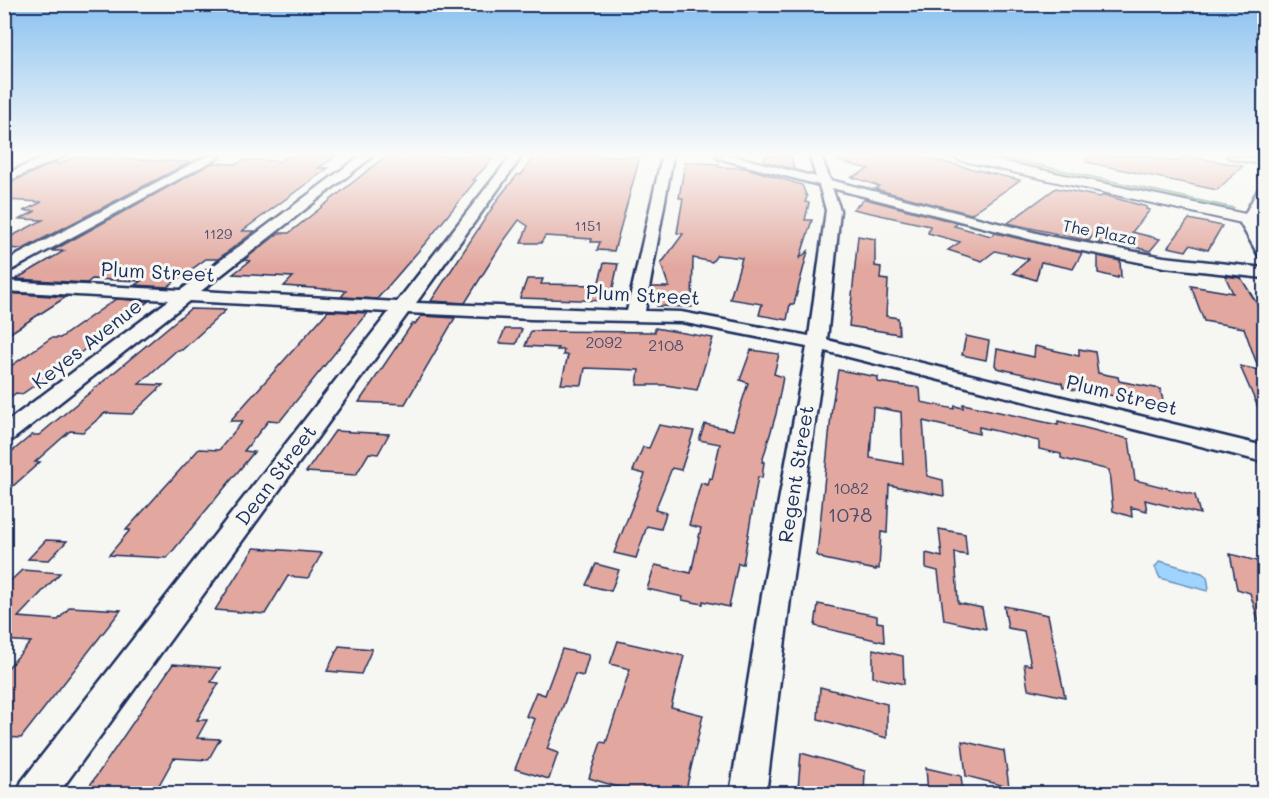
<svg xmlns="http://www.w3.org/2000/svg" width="1269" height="798" font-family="Mali,sans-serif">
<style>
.green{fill:#a4e1a8;stroke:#608883;stroke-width:1.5}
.water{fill:#9ed4fd;stroke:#6a92bd;stroke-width:1.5}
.building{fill:#e2a89f;stroke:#1b2f5e;stroke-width:1.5;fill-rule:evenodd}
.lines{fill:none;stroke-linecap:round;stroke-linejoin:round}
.minor-casing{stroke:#1b2f5e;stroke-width:5}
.tertiary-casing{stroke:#1b2f5e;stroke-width:4}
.minor{fill:#f6f6f2;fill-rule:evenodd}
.tertiary{fill:#f6f6f2;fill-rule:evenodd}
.labels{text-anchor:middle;stroke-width:6;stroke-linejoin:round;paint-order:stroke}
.far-number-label{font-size:14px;fill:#4d4d6e}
.far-street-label{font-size:16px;fill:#1b2f5e;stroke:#f6f6f2}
.number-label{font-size:16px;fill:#4d4d6e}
.street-label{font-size:20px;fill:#1b2f5e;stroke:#f6f6f2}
.near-number-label{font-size:20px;fill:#4d4d6e}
</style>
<rect width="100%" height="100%" fill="#f6f6f2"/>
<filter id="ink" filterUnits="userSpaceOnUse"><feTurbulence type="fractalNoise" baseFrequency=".0167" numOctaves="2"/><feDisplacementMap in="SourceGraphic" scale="12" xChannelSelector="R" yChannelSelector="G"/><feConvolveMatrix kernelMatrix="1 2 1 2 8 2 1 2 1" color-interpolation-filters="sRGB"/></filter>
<g filter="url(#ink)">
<polygon class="green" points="968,156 997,156 1234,208 1229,213"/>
<polygon class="water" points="1160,561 1202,573 1207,577 1209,588 1207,591 1160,578 1155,567"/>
<g class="building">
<polygon points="288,156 336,156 319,168 328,168 242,231 255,231 218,259 206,259 167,287 135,285 141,281 92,279 87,283 16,279 64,251 52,251 212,163 236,164 244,160 280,161"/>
<polygon points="386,156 492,156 489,159 493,159 473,180 476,180 428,240 377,299 341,297 346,291 340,290 284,286 293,277 233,274 250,261 244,260 279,233 289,233"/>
<polygon points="591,156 640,157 614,251 597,250 600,242 591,242 592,239 545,236 541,243 521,243 528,226 519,220 503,242 465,303 431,301 500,196 518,174 521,175 533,157"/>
<polygon points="764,156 791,156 794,169 765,162"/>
<polygon points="838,156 918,156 1020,180 971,214 875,189 879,186 852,177 869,169 837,161"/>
<polygon points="1087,156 1147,156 1177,162 1183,156 1187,156 1243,166 1217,190 1086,162"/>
<polygon points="75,157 190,162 23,249 4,248 4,240 43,220 20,219 36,211 23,211 42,202 4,200 4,185 54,163 60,164"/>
<polygon points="685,162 719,164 719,167 746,168 802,185 807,197 805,202 809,203 805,220 812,220 800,258 808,251 794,304 790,304 787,320 759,315 762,304 730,299 742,258 717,255 712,262 693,258 692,307 657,306 657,303 650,303 652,287 669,287 661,264 683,234 677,233 683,198 679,198"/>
<polygon points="1056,188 1100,197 1104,195 1147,207 1146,209 1150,210 1132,232 1160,239 1150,251 1119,243 1119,247 1099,243 1099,226 1089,241 1008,223"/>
<polygon points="865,199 958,223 954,226 991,236 995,233 1082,253 1073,269 1041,262 1036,280 1013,273 1029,259 995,251 982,261 948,250 960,242 928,233 930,226 853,209"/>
<polygon points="1189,219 1222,226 1208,250 1190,245 1186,251 1168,247"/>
<polygon points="858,236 875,239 875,266 881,267 880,279 888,280 886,316 898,318 899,334 849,326"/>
<polygon points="1098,256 1120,261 1121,277 1118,276 1118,278 1098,273"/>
<polygon points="604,263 618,264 610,301 520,298 527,279 543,279 541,284 598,285"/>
<polygon points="1225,276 1241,278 1264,315 1264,421 1240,366 1259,370 1244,328 1204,321 1191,286 1233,293"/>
<polygon points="4,293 66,297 4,337"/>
<polygon points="116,299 149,301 67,363 22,394 16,393 4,402 4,371 51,338 60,338"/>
<polygon points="190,309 226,310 182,350 177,350 139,384 163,385 132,414 105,413 83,432 70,431 35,462 40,462 4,494 4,458 32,435 39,435"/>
<polygon points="328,311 367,313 280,421 269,420 244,451 254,452 167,558 109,555 130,530 126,530 199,449 219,450 243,421 230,421"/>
<polygon points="421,316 455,318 405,404 359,402 412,324 415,324"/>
<polygon points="655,328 713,338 697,390 665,385 637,385 639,370 585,368 582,385 561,384 568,355 563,355 564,350 557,350 558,348 525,346 531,331 655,332"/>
<polygon points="505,329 522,329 516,344 499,343"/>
<polygon points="966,336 989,341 986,360 962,355"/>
<polygon points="1035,346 1079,356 1079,349 1095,352 1098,373 1118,377 1119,381 1160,389 1165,407 1086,390 1086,393 1063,387 1062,383 997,368 995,365 997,349 1034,357"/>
<polygon points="751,350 779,354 774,374 783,377 776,414 762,462 764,462 762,478 758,477 743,564 738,563 729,607 703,601 703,604 682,600 683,597 647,589 655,565 691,573 701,528 689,525 701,483 708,485 710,478 712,479 720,444 699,440 705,424 733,430 748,383 740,380"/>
<path d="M 838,370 L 878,377 L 878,382 L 920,388 L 921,402 L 954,409 L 955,406 L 963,408 L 963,404 L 1058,425 L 1058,421 L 1129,439 L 1135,480 L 1195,495 L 1200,514 L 1145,500 L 1147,511 L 1131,507 L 1132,517 L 1113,511 L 1109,470 L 1064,459 L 1061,458 L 1061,454 L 1039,449 L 1039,441 L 979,427 L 979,434 L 923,421 L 927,476 L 943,480 L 944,496 L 889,485 L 887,533 L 881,532 L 879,569 L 876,568 L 876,570 L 824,559 L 817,555 L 832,406 ZM 873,407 L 901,412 L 903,464 L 870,458 Z"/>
<polygon points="659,425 694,431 681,470 672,468 655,510 666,513 661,529 647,526 636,558 614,553 645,474 633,471 643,447 649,448"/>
<polygon points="335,431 389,434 378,454 369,453 356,475 306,472"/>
<polygon points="939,529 965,534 967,555 955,553 958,603 982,608 986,629 944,620 938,571 926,568 926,553 942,557"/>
<polygon points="46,540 67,541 49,560 28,559"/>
<polygon points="254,548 322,553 308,578 288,576 265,614 215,610"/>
<polygon points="1230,554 1257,561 1264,582 1264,627 1261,628 1250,593 1237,589"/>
<polygon points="596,564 619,570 611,591 586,585"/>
<polygon points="22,570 60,573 18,617 58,620 70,607 121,610 21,738 4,737 4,672 31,642 4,640 4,587"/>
<polygon points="818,604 877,616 877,622 883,623 884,642 815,626"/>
<polygon points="1004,606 1048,615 1065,697 1028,689 1024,664 1031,665 1024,631 1008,628"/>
<polygon points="618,641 684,656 671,707 703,715 685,794 631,794 631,791 589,778 601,742 606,743 630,669 610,664"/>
<polygon points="339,646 372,649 361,674 327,671"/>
<polygon points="562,649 589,655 583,676 575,674 547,749 558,753 549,779 515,769 535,719 526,716 536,692 545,695"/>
<polygon points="873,649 903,656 904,684 873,677"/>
<polygon points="173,664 220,668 211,682 219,683 197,720 207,720 197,738 220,739 208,760 174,758 154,794 84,794"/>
<polygon points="820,687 887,704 887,738 818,719"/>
<polygon points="962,741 1004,751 1009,787 966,776"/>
<polygon points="801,753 865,771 864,794 815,794 798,789"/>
<polygon points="926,768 961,776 963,794 928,794"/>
</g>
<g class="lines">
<defs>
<g id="minor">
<polygon points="50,156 65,156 4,183 4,174"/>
<polygon points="207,156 221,156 4,274 4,262"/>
<polygon points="360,156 373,156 201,291 397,302 511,156 522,156 416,303 627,311 662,156 673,156 645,311 681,312 809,336 826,210 819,185 718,158 716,156 734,156 816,177 810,156 821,156 830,180 1052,237 1164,257 1264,268 1264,278 1164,267 1052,245 832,188 840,210 827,340 1264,446 1264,462 825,351 792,583 766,794 730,794 764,583 807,347 681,322 531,319 408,313 58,794 17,794 22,781 389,312 189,301 12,440 4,442 4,424 169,300 4,291 4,281 181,290"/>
<polygon points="1227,156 1264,158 1264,164 1233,159"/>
<polygon points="1264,186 1264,202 1254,223 1264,241 1264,258 1259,256 1240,223 1258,190"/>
</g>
<polygon id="tertiary" points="952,156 976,156 1264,218 1264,228 959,160"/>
</defs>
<use href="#minor" class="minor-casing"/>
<use href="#tertiary" class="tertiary-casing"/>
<use href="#minor" class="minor"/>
<use href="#tertiary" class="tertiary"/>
</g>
</g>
<linearGradient id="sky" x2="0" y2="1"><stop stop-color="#8ac1f0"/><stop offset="0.58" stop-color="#fbfbf9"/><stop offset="1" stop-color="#fbfbf9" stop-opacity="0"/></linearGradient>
<rect width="1269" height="267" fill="url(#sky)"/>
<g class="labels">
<g class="far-number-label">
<text x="588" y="231">1151</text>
<text x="218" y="239">1129</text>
</g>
<g class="far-street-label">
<text transform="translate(1100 232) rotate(11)" y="6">The Plaza</text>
</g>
<g class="number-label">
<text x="604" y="348">2092</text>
<text x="666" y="351">2108</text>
<text x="851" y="494">1082</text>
</g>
<g class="street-label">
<text transform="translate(158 272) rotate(3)" y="7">Plum Street</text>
<text transform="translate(643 295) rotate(3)" y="7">Plum Street</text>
<text transform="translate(87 344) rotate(-38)" y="7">Keyes Avenue</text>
<text transform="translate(1122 395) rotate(14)" y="7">Plum Street</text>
<text transform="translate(796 474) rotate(-81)" y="7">Regent Street</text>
<text transform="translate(276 475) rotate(-53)" y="7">Dean Street</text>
</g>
<g class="near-number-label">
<text x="850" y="522">1078</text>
</g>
</g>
<rect width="1269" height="798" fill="none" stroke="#f6f6f2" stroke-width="24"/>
<rect x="12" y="12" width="1245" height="774" fill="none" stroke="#1b2f5e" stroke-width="2" filter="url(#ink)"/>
</svg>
